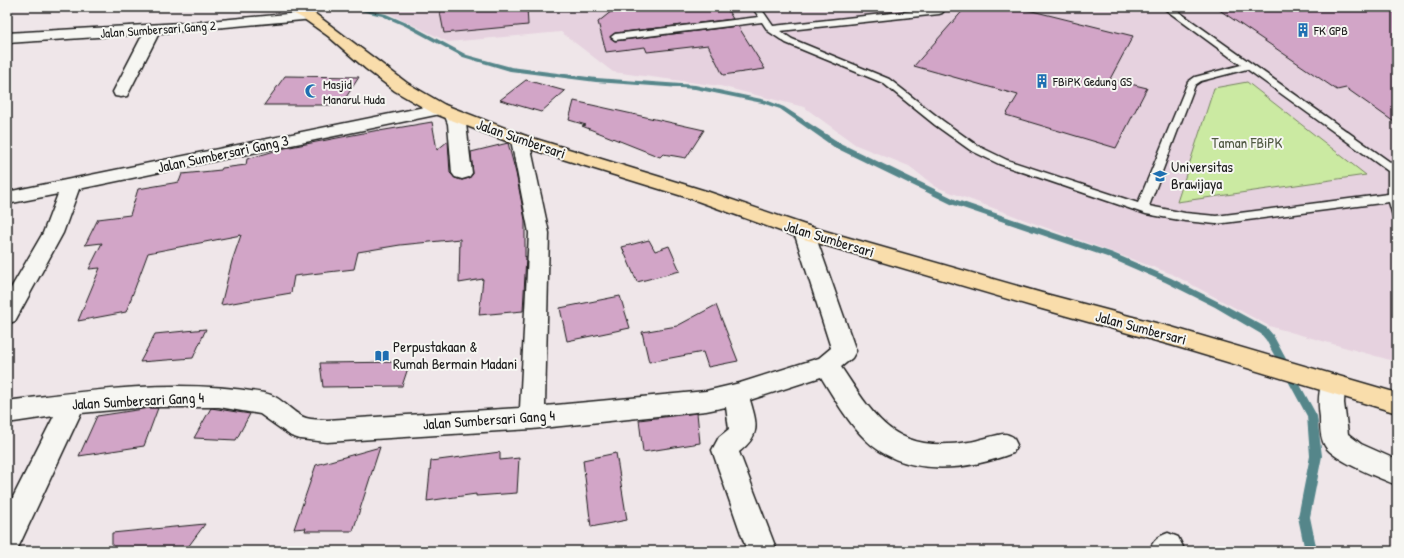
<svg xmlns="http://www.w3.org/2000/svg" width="1404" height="558" font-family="'Patrick Hand',sans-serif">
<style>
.built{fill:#e6d2df}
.green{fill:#cbeaa2;stroke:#74835f}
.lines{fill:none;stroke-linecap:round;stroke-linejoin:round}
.stream{fill:#55868a;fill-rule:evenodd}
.building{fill:#d2a5c7;stroke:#1c1c1c}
.service-casing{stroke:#1c1c1c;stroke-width:3}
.minor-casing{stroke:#1c1c1c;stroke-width:3}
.primary-casing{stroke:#1c1c1c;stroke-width:3}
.service{fill:#f6f6f2;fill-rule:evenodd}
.minor{fill:#f6f6f2;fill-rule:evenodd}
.primary{fill:#f9ddab;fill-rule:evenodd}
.labels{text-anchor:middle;stroke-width:4;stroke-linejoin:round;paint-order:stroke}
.far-street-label{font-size:13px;fill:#1c1c1c;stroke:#f6f6f2}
.far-poi-label{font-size:13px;fill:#1c1c1c;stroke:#f6f6f2;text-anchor:start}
.street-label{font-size:15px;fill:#1c1c1c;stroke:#f6f6f2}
.park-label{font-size:15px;fill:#515a44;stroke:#f6f6f2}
.poi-label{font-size:15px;fill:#1c1c1c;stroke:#f6f6f2;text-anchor:start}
</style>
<rect width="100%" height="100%" fill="#efe6e9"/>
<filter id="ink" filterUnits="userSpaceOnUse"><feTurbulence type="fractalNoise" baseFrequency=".025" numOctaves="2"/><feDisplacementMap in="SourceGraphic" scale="8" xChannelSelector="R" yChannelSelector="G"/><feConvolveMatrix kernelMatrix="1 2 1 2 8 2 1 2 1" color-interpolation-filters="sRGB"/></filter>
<g filter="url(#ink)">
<polygon class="built" points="379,7 1397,7 1397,362 1269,326 1172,274 936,187 909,166 856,145 804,107 720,86 613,72 561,32 448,42 380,9"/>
<polygon class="green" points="1247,82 1366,175 1177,202 1214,88"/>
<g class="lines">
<polygon class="stream" points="344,7 355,7 386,14 409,24 467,55 511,67 596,78 695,85 766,100 784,107 840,143 957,200 1113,253 1171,278 1221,303 1267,328 1273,335 1317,416 1322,456 1310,517 1317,551 1305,551 1298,517 1310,456 1307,416 1266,340 1261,334 1215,307 1165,282 1107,257 951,204 834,147 780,109 762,103 695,89 596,82 510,71 463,57 405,26 382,16"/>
</g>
<g class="building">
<polygon points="439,7 527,7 528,25 444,33"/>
<polygon points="617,7 726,7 733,19 615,33 610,37 615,41 738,26 765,69 723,75 708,45 647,52 645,47 606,52 598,22"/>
<polygon points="966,7 1016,7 1133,36 1110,79 1147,88 1116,148 1006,115 1018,95 914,66"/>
<polygon points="1215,7 1397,7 1397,124 1346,88 1337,90"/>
<polygon points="285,76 359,77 341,105 264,105"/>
<polygon points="526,80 565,91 541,112 500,100"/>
<polygon points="574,101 704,130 686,158 663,154 660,157 582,126 586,125 569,120"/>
<polygon points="432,122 437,150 448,141 450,173 455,178 462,180 469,178 473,174 471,152 508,143 516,173 525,220 525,257 526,256 523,311 479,315 483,279 459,283 460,239 400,245 358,252 354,269 294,276 291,293 221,305 232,261 241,235 148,253 126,312 78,321 100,268 89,269 102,243 85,245 98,219 130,215 138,189 179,182 182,174 221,170 222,168 246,165 247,159 285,148 379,130 379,131"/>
<polygon points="649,240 655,251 669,246 680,271 637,282 622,247"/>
<polygon points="620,296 630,328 567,341 560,308"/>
<polygon points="716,305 738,361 708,367 703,352 649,362 642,332 677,326"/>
<polygon points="206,329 193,358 140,362 155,334"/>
<polygon points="410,362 402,386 323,387 320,363"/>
<polygon points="150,408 158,408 144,446 79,456 97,416"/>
<polygon points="211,408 250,414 236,440 194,438"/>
<polygon points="697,413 700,443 643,452 639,420"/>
<polygon points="380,447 353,531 305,531 306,528 294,529 316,465"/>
<polygon points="500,452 500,460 519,458 517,493 476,496 476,494 427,501 431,461"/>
<polygon points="616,453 627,520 591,527 583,460"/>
<polygon points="205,524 185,551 112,551 112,533"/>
</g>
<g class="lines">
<defs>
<path id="service" d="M 752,7 L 760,7 L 773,26 L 947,7 L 942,13 L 939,14 L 780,31 L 792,39 L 889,79 L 943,121 L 978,146 L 1007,160 L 1138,203 L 1188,82 L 1195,77 L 1241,65 L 1162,7 L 1172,7 L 1397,167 L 1397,217 L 1393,216 L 1389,202 L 1216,224 L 1185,221 L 1146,214 L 999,164 L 970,150 L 935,125 L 883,83 L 786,43 L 768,31 L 762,22 L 615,40 L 611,37 L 615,34 L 759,17 ZM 1247,69 L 1388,171 L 1388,194 L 1216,216 L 1185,213 L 1149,206 L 1195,85 L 1201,81 Z"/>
<g id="minor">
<polygon points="309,12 314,13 316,16 314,19 159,33 129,92 127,96 121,97 115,96 113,92 143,34 7,43 7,33 198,22"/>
<polygon points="439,104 445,105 448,109 445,113 79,189 63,233 15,321 7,324 7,295 43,233 58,194 7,204 7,192"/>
<polygon points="454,111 460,112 466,124 472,173 469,177 462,179 455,177 452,173 448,124 445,116 448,112"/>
<path d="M 520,135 L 526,136 L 529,140 L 549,233 L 545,406 L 706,391 L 740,383 L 819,358 L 831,348 L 794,232 L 797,227 L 804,225 L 811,227 L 814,232 L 856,351 L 852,358 L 841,367 C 878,423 896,453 969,442 C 977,441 1001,433 1005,434 C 1007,434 1011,436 1013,437 L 1017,445 L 1013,453 C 966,471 904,478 865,439 C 847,421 834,398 821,377 L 750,400 C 757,424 761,435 739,452 L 777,551 L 747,551 L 712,450 L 719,437 L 729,429 L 726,407 L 706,411 L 532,429 L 327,442 L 300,439 L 291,436 L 260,414 L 219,407 L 146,407 L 81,413 L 17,550 L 7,551 L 7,509 L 54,416 L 7,423 L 7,401 C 92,390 179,378 264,393 C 282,396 291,413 306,418 C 312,420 320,419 327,420 L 520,408 L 529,233 L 511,140 L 514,136 Z"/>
<path d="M 1333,375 L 1342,378 L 1345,385 L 1344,403 L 1348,434 L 1361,444 L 1397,460 L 1397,485 C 1381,479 1333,460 1325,446 C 1320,438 1320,426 1320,417 C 1318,403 1318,390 1324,378 Z"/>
<path d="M 1168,533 L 1178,537 L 1183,547 L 1181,551 L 1149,551 C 1154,540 1157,537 1168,533 Z"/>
</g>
<polygon id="primary" points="285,7 303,7 314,13 407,83 445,105 526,136 706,191 811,227 1042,293 1171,327 1397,393 1397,413 1171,345 1042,309 797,237 692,199 514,144 433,113 395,91 366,69 328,36 304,19 287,10"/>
</defs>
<use href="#service" class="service-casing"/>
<use href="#minor" class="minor-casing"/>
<use href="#primary" class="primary-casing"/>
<use href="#service" class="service"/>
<use href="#minor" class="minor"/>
<use href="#primary" class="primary"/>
</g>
</g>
<defs>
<symbol id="building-bare" viewBox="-9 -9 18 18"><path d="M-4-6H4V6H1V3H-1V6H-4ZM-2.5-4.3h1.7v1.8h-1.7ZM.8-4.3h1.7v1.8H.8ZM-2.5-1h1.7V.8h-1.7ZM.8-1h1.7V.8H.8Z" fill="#1f6fb2" stroke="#f6f6f2" stroke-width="2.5" paint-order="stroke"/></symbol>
<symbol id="mosque-bare" viewBox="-9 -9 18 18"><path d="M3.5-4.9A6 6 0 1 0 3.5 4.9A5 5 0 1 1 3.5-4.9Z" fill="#1f6fb2" stroke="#f6f6f2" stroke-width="2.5" paint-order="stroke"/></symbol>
<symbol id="university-bare" viewBox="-9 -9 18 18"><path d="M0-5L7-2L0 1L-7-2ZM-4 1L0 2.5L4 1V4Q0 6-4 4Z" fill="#1f6fb2" stroke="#f6f6f2" stroke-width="2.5" paint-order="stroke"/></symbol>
<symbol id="library-bare" viewBox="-9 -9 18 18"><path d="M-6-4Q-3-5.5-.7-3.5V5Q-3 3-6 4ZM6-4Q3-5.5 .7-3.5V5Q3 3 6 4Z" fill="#1f6fb2" stroke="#f6f6f2" stroke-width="2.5" paint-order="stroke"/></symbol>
</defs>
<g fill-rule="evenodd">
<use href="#building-bare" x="1293" y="20" width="20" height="20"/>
<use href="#building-bare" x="1032" y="71" width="20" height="20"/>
<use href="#mosque-bare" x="302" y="81" width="20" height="20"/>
<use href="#university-bare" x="1150" y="166" width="20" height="20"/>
<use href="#library-bare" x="372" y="346" width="20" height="20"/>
</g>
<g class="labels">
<g class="far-street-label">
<text transform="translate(158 29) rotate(-4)" y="5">Jalan Sumbersari Gang 2</text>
</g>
<g class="far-poi-label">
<text x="1314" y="35">FK GPB</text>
<text x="1053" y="86">FBiPK Gedung GS</text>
<text x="323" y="89">Masjid<tspan x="323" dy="15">Manarul Huda</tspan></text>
</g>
<g class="street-label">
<text transform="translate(521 139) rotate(19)" y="5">Jalan Sumbersari</text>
<text transform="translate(223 154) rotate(-12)" y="5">Jalan Sumbersari Gang 3</text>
<text transform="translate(829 239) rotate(17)" y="5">Jalan Sumbersari</text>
<text transform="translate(1141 328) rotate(15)" y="5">Jalan Sumbersari</text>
<text transform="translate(138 401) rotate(-3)" y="5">Jalan Sumbersari Gang 4</text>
<text transform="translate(489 420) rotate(-4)" y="5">Jalan Sumbersari Gang 4</text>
</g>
<g class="park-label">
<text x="1247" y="148">Taman FBiPK</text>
</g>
<g class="poi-label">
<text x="1171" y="172">Universitas<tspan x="1171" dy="17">Brawijaya</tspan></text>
<text x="393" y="352">Perpustakaan &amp;<tspan x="393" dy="17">Rumah Bermain Madani</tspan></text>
</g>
</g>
<rect width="1404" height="558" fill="none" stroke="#f6f6f2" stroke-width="24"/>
<rect x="12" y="12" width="1380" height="534" fill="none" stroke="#1c1c1c" stroke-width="1.5" filter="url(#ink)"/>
</svg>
